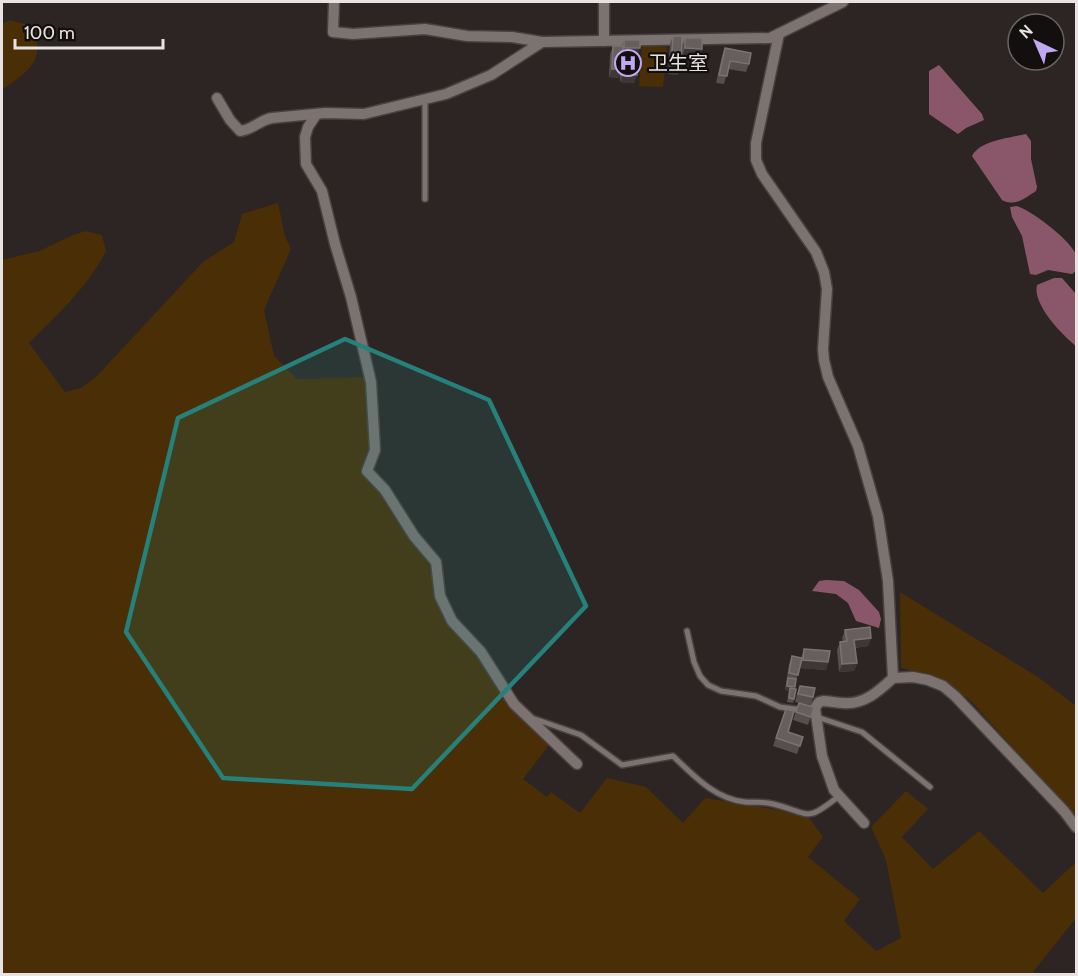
<svg xmlns="http://www.w3.org/2000/svg" width="1078" height="976" font-family="Cabin,'Noto Sans SC',sans-serif">
<style>
.green{fill:#4a2e05}
.water{fill:#8a576a}
.lines{fill:none;stroke-linecap:round;stroke-linejoin:round}
.service-casing{stroke:#48413f;stroke-width:8}
.minor-casing{stroke:#48413f;stroke-width:13}
.service{stroke:#7c7270;stroke-width:5}
.minor{stroke:#7c7270;stroke-width:10}
.wall{fill:#574e4e}
.shaded-wall{fill:#3f3736}
.building{fill:#675e5e;stroke:#7b7373;stroke-width:1.5}
.marked{fill:#25817a;fill-opacity:0.2;stroke:#25817a;stroke-width:4.5;stroke-linejoin:round}
.labels{text-anchor:middle;stroke-width:4.5;stroke-linejoin:round;paint-order:stroke}
.poi-label{font-size:20px;fill:#e8e3e2;stroke:#120f0e;text-anchor:start}
</style>
<rect width="100%" height="100%" fill="#2c2523"/>
<g class="green">
<path d="M 10,20 L 32,26 C 47,61 28,71 2,90 L 2,24 Z"/>
<polygon points="642,45 667,47 663,87 639,86"/>
<path d="M 278,203 L 285,236 L 291,249 L 264,310 L 274,356 L 297,379 L 368,377 L 370,445 L 360,471 L 379,489 L 406,535 L 428,559 L 438,606 L 482,664 L 505,701 L 549,745 L 523,779 L 547,797 L 551,792 L 580,813 L 607,778 L 646,787 L 683,823 L 705,798 L 779,810 L 810,819 L 823,837 L 808,857 L 860,899 L 844,921 L 876,951 L 901,938 L 886,860 L 871,827 L 906,791 L 928,809 L 902,837 L 933,869 L 979,831 L 1043,893 L 1076,862 L 1076,918 L 1033,972 L 1036,974 L 2,974 L 2,260 L 39,251 L 71,236 L 85,231 L 102,235 L 106,251 C 87,288 58,314 29,343 L 65,392 L 81,388 L 96,377 L 203,262 L 234,242 L 242,214 Z"/>
<polygon points="900,592 1038,677 1076,706 1076,817 971,701 946,681 930,674 901,668"/>
</g>
<g class="water">
<polygon points="939,65 982,114 984,120 966,128 958,134 929,114 929,71"/>
<path d="M 1026,134 L 1031,141 L 1031,159 L 1037,187 L 1036,191 C 1025,198 1015,207 1002,200 L 972,156 C 980,140 1010,138 1026,134 Z"/>
<path d="M 1017,206 C 1032,211 1066,237 1074,251 C 1078,257 1077,264 1076,271 L 1072,274 L 1048,270 L 1036,275 L 1030,274 L 1022,236 L 1012,217 L 1010,207 Z"/>
<path d="M 1054,278 L 1062,278 L 1076,294 L 1076,346 C 1062,335 1032,304 1037,285 Z"/>
<polygon points="826,580 844,581 859,590 879,612 881,619 879,628 856,621 848,603 836,594 812,591 819,581"/>
</g>
<g class="lines">
<defs>
<g id="service">
<polyline points="425,199 425,99"/>
<polyline points="687,631 694,662 700,676 708,685 721,691 756,696 780,707 802,710"/>
<polyline points="817,717 862,732 930,787"/>
<path d="M 535,719 L 581,735 L 622,765 L 673,756 C 694,776 715,799 745,802 C 754,803 763,801 773,804 C 811,813 804,824 839,796"/>
</g>
<g id="minor">
<polyline points="334,2 333,32 353,34 425,29 467,36 512,37 542,42 770,38 843,2"/>
<polyline points="604,2 604,41"/>
<polyline points="779,34 756,143 756,160 762,174 816,252 824,272 827,289 823,349 824,360 828,377 858,446 878,516 888,581 893,678"/>
<path d="M 217,98 L 230,120 L 240,131 C 252,130 260,120 272,118 L 325,113 L 364,114 L 446,94 L 491,75 L 542,42"/>
<polyline points="316,115 308,127 305,137 306,164 322,191 335,244 351,297 371,382 375,450 367,471 385,490 414,536 436,562 440,596 452,621 481,652 514,704 577,764"/>
<path d="M 864,823 L 834,790 L 822,756 L 815,708 L 819,702 L 823,701 C 830,701 836,703 843,703 C 864,705 879,691 893,678 L 913,677 L 928,680 L 943,686 L 955,696 L 1064,811 L 1076,827"/>
</g>
</defs>
<use href="#service" class="service-casing"/>
<use href="#minor" class="minor-casing"/>
<use href="#service" class="service"/>
<use href="#minor" class="minor"/>
</g>
<g class="wall">
<polygon points="673,36 678,75 668,74 670,44"/>
<polygon points="685,38 702,49 699,57 682,56 682,46"/>
<polygon points="624,40 637,56 622,56 622,68 623,64 634,83 620,82 620,73 619,78 609,77 610,54 613,46 622,46"/>
<polygon points="725,48 749,64 746,72 728,69 724,84 716,83 722,56"/>
<polygon points="845,630 871,638 868,646 855,648 857,663 854,671 839,672 837,650 840,642 843,641 842,638"/>
<polygon points="804,649 828,662 826,670 800,668 801,661 794,689 794,699 793,703 787,702 789,691 785,690 789,664 792,656 801,658"/>
<polygon points="800,686 813,697 811,705 795,702 797,694"/>
<polygon points="799,703 814,707 808,725 793,720"/>
<polygon points="786,709 788,732 803,737 797,754 773,746"/>
</g>
<g class="shaded-wall">
<polygon points="624,48 640,48 637,56 621,56"/>
<polygon points="685,48 702,49 699,57 682,56"/>
<polygon points="671,66 681,67 678,75 668,74"/>
<polygon points="612,69 622,69 619,78 609,77"/>
<polygon points="623,74 637,75 634,83 620,82"/>
<polygon points="871,638 868,646 851,648 854,640"/>
<polygon points="803,660 828,662 826,670 800,668"/>
<polygon points="857,663 854,671 839,672 842,664"/>
<polygon points="787,686 795,687 793,691 790,688 789,691 785,690"/>
</g>
<g class="building">
<polygon points="673,36 682,36 681,67 671,66"/>
<polygon points="685,38 702,38 702,49 685,48"/>
<rect x="624" y="40" width="16" height="8"/>
<polygon points="613,46 623,46 622,69 612,69"/>
<polygon points="725,48 751,53 749,64 730,61 727,76 719,75"/>
<polygon points="623,64 637,64 637,75 623,74"/>
<polygon points="870,627 871,638 854,640 857,663 842,664 840,642 847,641 845,630"/>
<polygon points="804,649 830,651 828,662 803,660"/>
<polygon points="792,656 802,658 798,675 789,673"/>
<polygon points="788,678 796,679 795,687 787,686"/>
<polygon points="800,686 815,688 813,697 798,694"/>
<polygon points="790,688 796,689 794,699 789,698"/>
<polygon points="799,703 814,707 811,717 796,712"/>
<polygon points="786,709 794,711 788,732 803,737 800,746 776,738"/>
</g>
<path class="marked" d="M 345,339 L 489,400 L 586,606 L 412,789 L 223,778 L 126,632 L 178,418 Z"/>
<defs>
<symbol id="hospital-ring" viewBox="-11 -11 22 22"><circle r="9.5" fill="#120f0e" stroke="#c1a8f3" stroke-width="1.5"/><path d="M-5-5h3v3.5h4V-5h3V5h-3V1.5h-4V5h-3Z" fill="#c1a8f3"/></symbol>
</defs>
<g fill-rule="evenodd">
<use href="#hospital-ring" x="613" y="48" width="30" height="30"/>
</g>
<g class="labels">
<g class="poi-label">
<text x="648" y="70">卫生室</text>
</g>
</g>
<rect width="1078" height="976" fill="none" stroke="#e8e3e2" stroke-width="6"/>
<g transform="translate(1036 42) rotate(316)"><circle r="28" fill="#120f0e" stroke="#686463" stroke-width="1.5"/>
<path d="M0-4.5L10 22L0 15L-10 22Z" fill="#c1a8f3"/>
<text y="-9" font-size="16" font-weight="bold" text-anchor="middle" fill="#e8e3e2">N</text>
</g>
<path d="M15 39v9h148v-9" fill="none" stroke="#e8e3e2" stroke-width="3"/>
<text x="24" y="39" font-size="18" fill="#e8e3e2" stroke="#120f0e" stroke-width="4.5" paint-order="stroke">100 m</text>
</svg>
